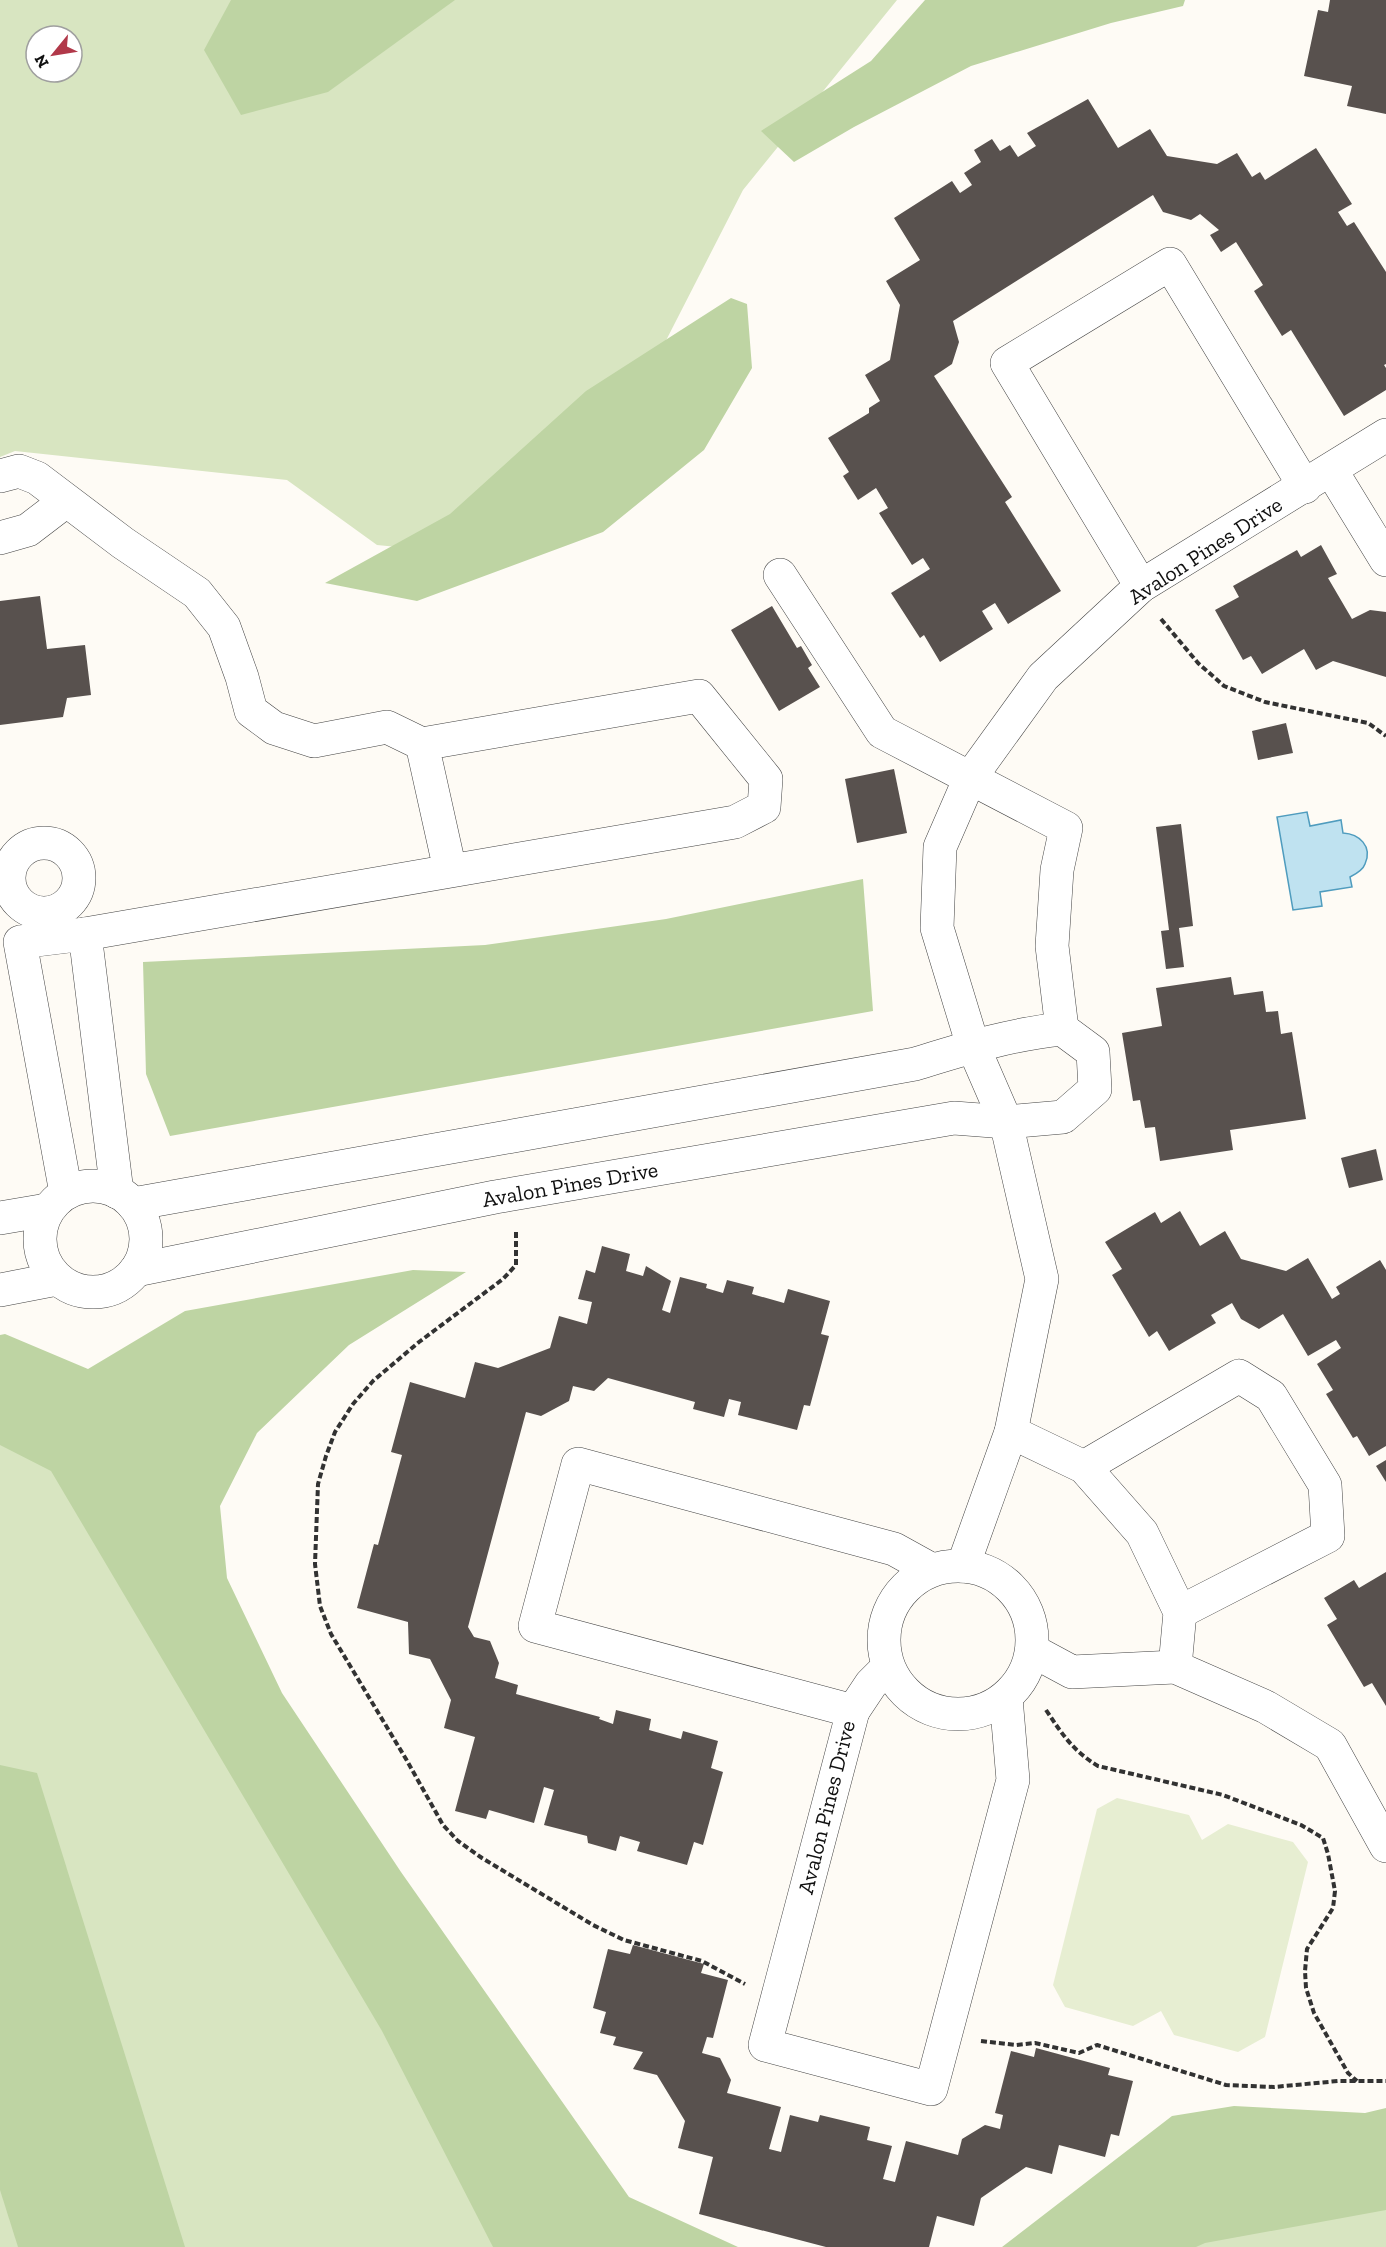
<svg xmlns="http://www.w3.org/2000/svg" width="1386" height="2247" font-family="'Zilla Slab',serif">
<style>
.green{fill:#d8e5c1;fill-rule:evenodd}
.forest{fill:#bed4a3}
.pitch{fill:#e7eed2}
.water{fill:#bfe2f0;stroke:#4f9cbe;stroke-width:1.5}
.building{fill:#58514e}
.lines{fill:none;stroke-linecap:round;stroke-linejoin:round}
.minor-casing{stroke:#434343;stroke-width:34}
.path{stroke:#323232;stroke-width:4;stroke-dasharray:6 3;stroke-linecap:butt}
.minor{stroke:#fff;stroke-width:33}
.labels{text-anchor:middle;stroke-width:6;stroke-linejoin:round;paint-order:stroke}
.street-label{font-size:22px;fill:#101010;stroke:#fff}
</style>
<rect width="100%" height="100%" fill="#fefbf5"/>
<g class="green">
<path d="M 0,0 L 897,0 L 743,190 L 633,405 L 448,552 L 377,545 L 287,480 L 15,451 L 0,457 ZM 36,36 L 72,36 L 72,72 L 36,72 Z"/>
<polygon points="0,1394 613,2247 0,2247"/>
<polygon points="1386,2193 1386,2247 1138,2247"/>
</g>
<g class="forest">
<polygon points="231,0 455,0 328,92 241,115 204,50"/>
<polygon points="925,0 1185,0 1183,6 1111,23 971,66 854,127 794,162 761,131 871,61"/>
<polygon points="731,298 747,304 752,368 704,450 603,532 417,601 325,583 450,514 586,391"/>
<polygon points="863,879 873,1011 170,1136 146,1074 143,962 485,945 666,919"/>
<polygon points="413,1270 466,1272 349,1345 257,1433 220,1506 227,1578 282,1693 401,1872 629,2197 738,2247 493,2247 382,2031 51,1471 0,1445 0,1335 5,1334 88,1369 185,1311"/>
<polygon points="0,1765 37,1773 185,2247 18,2247 0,2190"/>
<polygon points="1234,2106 1365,2113 1386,2108 1386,2210 1205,2243 1196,2247 1002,2247 1172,2116"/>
</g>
<polygon class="pitch" points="1117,1798 1189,1815 1202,1840 1228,1824 1293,1842 1308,1862 1265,2037 1238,2052 1174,2035 1161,2011 1133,2026 1065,2007 1053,1985 1097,1809"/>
<path class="water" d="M 1307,812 L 1310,826 L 1341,820 L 1343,833 C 1359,834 1373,846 1365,864 C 1363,870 1356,874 1350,877 L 1352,887 L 1320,892 L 1322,906 L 1293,910 L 1277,817 Z"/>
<g class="building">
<polygon points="1330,0 1386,0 1386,114 1347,106 1352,86 1304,76 1318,10 1328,12"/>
<polygon points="1088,99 1118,148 1150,129 1167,156 1217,164 1237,153 1252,177 1260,172 1265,180 1316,148 1352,204 1338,212 1347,226 1354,222 1386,272 1386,364 1384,365 1386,368 1386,390 1344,416 1291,330 1282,336 1254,291 1263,285 1236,242 1221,252 1210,235 1219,230 1200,214 1191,220 1163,212 1153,195 953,321 959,342 952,364 934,376 1012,497 1005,502 1061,591 1008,624 995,603 982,611 993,629 940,662 924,635 920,638 891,593 930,569 923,558 912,565 879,513 888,508 876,488 858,500 843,476 849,472 828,438 869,413 869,408 880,401 865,375 890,360 900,305 886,281 920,260 894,218 952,181 960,193 972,185 964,173 981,162 974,150 992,139 1000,151 1010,145 1018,157 1036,146 1027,133"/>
<polygon points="1321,545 1337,574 1328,578 1352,619 1370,610 1386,612 1386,677 1333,661 1316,670 1304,649 1262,674 1251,656 1243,660 1215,610 1239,597 1233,586 1297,550 1301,557"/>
<polygon points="40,596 47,649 85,645 91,695 67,698 63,717 0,725 0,601"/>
<polygon points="772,606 797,648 801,646 812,665 808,668 820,687 779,711 731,630"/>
<polygon points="1286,723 1293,753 1258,760 1252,731"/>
<polygon points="894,769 907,833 857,843 845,779"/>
<polygon points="1181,824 1193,926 1179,928 1184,967 1166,969 1161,931 1169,930 1156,827"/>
<polygon points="1231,977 1234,995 1263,991 1266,1012 1278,1011 1281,1034 1292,1032 1306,1119 1230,1130 1233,1150 1160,1161 1155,1127 1145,1128 1140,1100 1133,1101 1122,1033 1162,1026 1156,988"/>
<polygon points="1376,1149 1383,1180 1349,1188 1341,1158"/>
<polygon points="1180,1211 1200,1246 1225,1231 1241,1259 1286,1271 1308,1258 1332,1299 1340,1294 1336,1287 1380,1260 1386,1270 1386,1446 1369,1456 1357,1436 1353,1438 1326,1394 1333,1390 1317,1364 1341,1348 1336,1340 1308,1356 1283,1314 1259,1329 1241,1319 1232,1303 1211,1315 1216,1323 1169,1351 1157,1331 1149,1337 1112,1275 1122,1269 1105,1242 1155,1212 1161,1223"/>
<polygon points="602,1246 630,1254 626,1271 643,1276 646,1266 671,1281 662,1310 670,1313 680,1277 707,1284 706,1288 723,1293 727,1280 754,1287 752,1294 784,1303 788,1289 830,1301 821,1334 829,1336 810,1406 804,1405 797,1430 738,1415 741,1402 729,1399 724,1417 693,1409 695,1402 608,1378 594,1391 573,1386 569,1401 541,1416 526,1412 468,1627 474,1637 490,1641 499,1663 495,1678 518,1685 516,1694 600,1717 599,1719 613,1724 616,1710 651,1719 649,1730 681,1739 683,1731 718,1741 711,1768 723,1772 703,1845 694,1842 687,1865 637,1851 640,1842 620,1836 616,1851 588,1843 587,1836 544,1825 554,1790 544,1787 534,1823 489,1810 486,1819 455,1811 475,1737 444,1728 451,1700 430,1659 409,1654 408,1622 357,1608 374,1544 378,1545 402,1455 391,1452 410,1382 465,1398 475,1362 498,1368 550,1348 559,1316 587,1324 592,1302 578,1299 586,1270 595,1273"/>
<polygon points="1386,1460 1386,1482 1376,1466"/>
<polygon points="1386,1572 1386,1706 1372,1683 1364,1687 1327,1625 1337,1619 1324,1598 1354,1580 1359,1588"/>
<polygon points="633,1945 704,1964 701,1973 728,1980 713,2038 707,2037 702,2053 720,2058 731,2080 727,2093 781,2107 769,2149 781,2152 790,2115 818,2122 820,2115 870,2127 867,2140 892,2146 883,2179 895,2182 906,2141 958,2155 962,2139 985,2125 1000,2129 1003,2115 995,2113 1011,2051 1034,2057 1036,2048 1110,2068 1108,2075 1133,2081 1119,2136 1111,2134 1105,2157 1059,2145 1052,2174 1026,2167 981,2198 974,2226 937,2216 929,2247 826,2247 699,2214 713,2157 678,2148 685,2121 657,2075 633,2069 643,2052 613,2045 616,2037 600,2033 606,2012 593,2008 608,1949 630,1954"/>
</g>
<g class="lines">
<defs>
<g id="minor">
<polyline points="1331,470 1386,560"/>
<polyline points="0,476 19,471 37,478 123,543 197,593 224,627 242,677 251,711 274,728 314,741 387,727 422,744"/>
<polyline points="0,538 28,530 66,501"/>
<polyline points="780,575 882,732 1066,828 1057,870 1052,946 1062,1029"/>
<polyline points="1141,586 1007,363 1170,264 1305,487"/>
<circle cx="44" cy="878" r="35"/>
<polyline points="85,934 735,822 764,807 766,779 699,696 422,744 450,870"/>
<circle cx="93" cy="1239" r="53"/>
<polyline points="66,1193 20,942 85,934 117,1192"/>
<path d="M 133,1204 L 915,1064 C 964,1049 1011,1034 1062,1029 L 1093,1052 L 1095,1089 L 1063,1117 L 1006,1122 L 954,1118 L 495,1197 L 136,1270"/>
<polyline points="0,1218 47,1210"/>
<polyline points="0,1290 57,1279"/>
<polyline points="1011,1432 1084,1467 1142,1533 1180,1612 1175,1667"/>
<polyline points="1084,1467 1239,1376 1271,1396 1325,1485 1328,1536 1180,1612"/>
<circle cx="958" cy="1640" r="74"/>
<polyline points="963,1566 1011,1432 1042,1279 1006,1122 973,1046 937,928 940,847 970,778 1043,677 1141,586 1386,435"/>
<polyline points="932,1570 894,1549 578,1464 535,1626 853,1711 765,2045 931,2089 1013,1780 1006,1698"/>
<polyline points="1033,1651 1072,1672 1175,1667 1266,1707 1330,1745 1386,1846"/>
<polyline points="853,1711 871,1684 888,1667"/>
</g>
</defs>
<use href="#minor" class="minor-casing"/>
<g class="path">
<polyline points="1161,619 1198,663 1224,686 1265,702 1368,723 1386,736"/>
<polyline points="516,1232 516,1265 503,1279 419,1342 373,1381 353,1404 335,1432 326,1456 318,1484 315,1564 320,1606 331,1634 406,1759 443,1825 458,1841 482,1858 593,1925 624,1940 702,1961 745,1984"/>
<path d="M 1046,1710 C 1062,1734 1073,1751 1098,1766 L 1223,1795 L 1301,1825 L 1323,1838 L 1328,1854 L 1335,1891 L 1333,1908 L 1307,1949 L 1305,1971 L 1306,1988 L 1314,2013 L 1348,2073 L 1357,2081"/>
<polyline points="981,2041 1016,2045 1035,2043 1079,2053 1097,2045 1226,2085 1274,2087 1338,2081 1386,2081"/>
</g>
<use href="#minor" class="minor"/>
</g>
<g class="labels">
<g class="street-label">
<text transform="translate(1205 550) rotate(-33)" y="8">Avalon Pines Drive</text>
<text transform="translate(570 1184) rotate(-10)" y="8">Avalon Pines Drive</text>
<text transform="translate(826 1807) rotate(-76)" y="8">Avalon Pines Drive</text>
</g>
</g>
<g transform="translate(54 54) rotate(240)"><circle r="28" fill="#ffffff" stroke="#9f9f9f" stroke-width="1.5"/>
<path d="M0-4.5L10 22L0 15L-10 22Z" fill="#b13849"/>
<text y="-9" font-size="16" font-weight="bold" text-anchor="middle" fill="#101010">N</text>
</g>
</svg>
